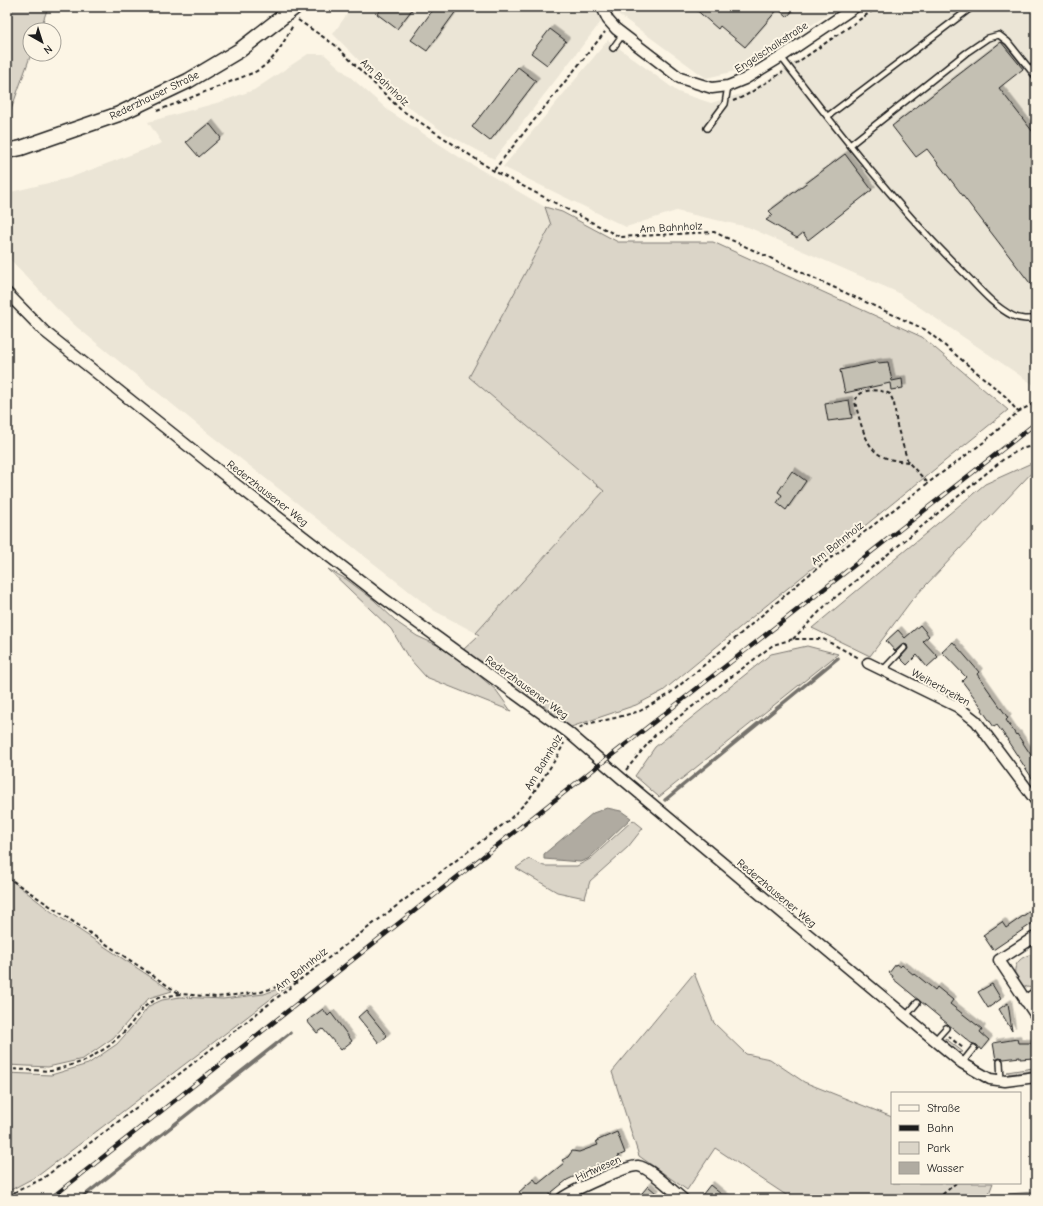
<svg xmlns="http://www.w3.org/2000/svg" width="1043" height="1206" font-family="'Comic Neue',sans-serif">
<style>
.built{fill:#ebe5d6}
.green{fill:#dbd5c8;stroke:#7c7872}
.water{fill:#b0aba1;stroke:#75726c}
.lines{fill:none;stroke-linecap:round;stroke-linejoin:round}
.stream{stroke:#75726c;stroke-width:3.5}
.building{fill:#c4c0b3;stroke:#1c1c1c;filter:url(#shadow)}
.lane-casing{stroke:#1c1c1c;stroke-width:8}
.street-casing{stroke:#1c1c1c;stroke-width:13}
.secondary-casing{stroke:#1c1c1c;stroke-width:17}
.path{stroke:#1c1c1c;stroke-width:2;stroke-dasharray:4 3;stroke-linecap:butt}
.lane{stroke:#fcf5e5;stroke-width:5}
.street{stroke:#fcf5e5;stroke-width:10}
.secondary{stroke:#fcf5e5;stroke-width:14}
.rail-casing{stroke:#1c1c1c;stroke-width:4.5}
.rail{stroke:#fcf5e5;stroke-width:3;stroke-dasharray:9;stroke-linecap:butt}
.labels{text-anchor:middle;stroke-width:4;stroke-linejoin:round;paint-order:stroke}
.street-label{font-size:11px;fill:#1c1c1c;stroke:#fcf5e5}
</style>
<defs>
<filter id="shadow"><feDropShadow dx="3.5" dy="-3.5" stdDeviation="0" flood-color="#0004"/></filter>
</defs>
<rect width="100%" height="100%" fill="#fcf5e5"/>
<filter id="ink" filterUnits="userSpaceOnUse"><feTurbulence type="fractalNoise" baseFrequency=".025" numOctaves="2"/><feDisplacementMap in="SourceGraphic" scale="8" xChannelSelector="R" yChannelSelector="G"/><feConvolveMatrix kernelMatrix="1 2 1 2 8 2 1 2 1" color-interpolation-filters="sRGB"/></filter>
<g filter="url(#ink)">
<g class="built">
<polygon points="352,7 840,7 740,70 706,78 611,9 494,159 445,133 397,99 333,34"/>
<polygon points="880,7 1036,7 1036,383 1034,385 897,292 748,227 676,211 626,227 503,167 608,40 678,92 711,103 748,92"/>
<polygon points="308,54 324,54 389,111 459,157 545,207 551,225 469,377 604,491 476,633 433,610 204,430 78,328 57,309 7,256 7,193 69,178 162,143 148,122 220,102 254,90"/>
</g>
<g class="green">
<polygon points="7,7 48,7 40,30 30,30 30,54 31,54 7,121"/>
<polygon points="545,207 562,212 618,242 713,242 922,337 1008,410 762,609 663,691 636,705 571,727 508,678 463,650 479,635 476,633 604,491 469,377 551,225"/>
<polygon points="1036,461 1036,468 911,601 870,656 812,628 985,484"/>
<polygon points="328,569 346,579 374,600 398,623 417,636 439,646 470,668 496,690 511,711 426,677 408,657 391,629"/>
<polygon points="807,646 838,654 659,797 635,776 655,747 771,654"/>
<polygon points="633,820 643,828 628,847 590,881 585,898 557,892 516,868 529,859 544,866 577,866 590,859"/>
<polygon points="7,877 52,912 172,991 149,998 113,1038 83,1059 48,1067 7,1065"/>
<path d="M 1029,955 L 1036,956 L 1036,987 C 1014,992 1005,962 1029,955 Z"/>
<polygon points="694,973 714,1023 746,1054 770,1059 804,1082 892,1117 892,1183 993,1183 987,1199 792,1199 715,1148 687,1190 639,1156 612,1072"/>
<polygon points="289,985 39,1175 7,1192 7,1073 51,1075 88,1064 117,1044 139,1019 149,1006 162,1000 180,997 223,999 264,994"/>
<polygon points="945,1038 963,1052 958,1053 945,1042"/>
<polygon points="1033,1068 1032,1071 1010,1074 1007,1072"/>
<polygon points="1034,1192 1036,1193 1036,1199 1011,1199 1009,1194"/>
</g>
<polygon class="water" points="607,808 621,811 631,818 588,859 580,862 544,859 544,854 593,813"/>
<g class="lines">
<g class="stream">
<polyline points="665,800 838,658"/>
<polyline points="80,1199 290,1033"/>
</g>
</g>
<g class="building">
<polygon points="382,7 414,7 397,29 377,14"/>
<polygon points="435,7 459,7 427,51 411,40"/>
<polygon points="693,7 796,7 787,17 778,9 745,47 720,26 718,29"/>
<polygon points="550,29 566,41 547,65 531,53"/>
<polygon points="1001,42 1023,69 999,88 1036,136 1036,291 927,149 916,157 892,126"/>
<polygon points="518,67 536,81 490,141 472,127"/>
<polygon points="209,123 221,138 199,157 186,142"/>
<polygon points="845,154 872,190 808,240 803,233 797,238 766,220 773,215 769,211"/>
<polygon points="878,362 878,363 888,362 892,381 902,379 903,388 891,390 890,383 845,393 840,370"/>
<polygon points="849,400 852,418 828,421 825,404"/>
<polygon points="792,471 806,481 786,510 777,503 782,495 778,492"/>
<polygon points="920,625 929,636 923,641 938,657 927,667 917,655 907,665 900,658 908,649 907,645 903,644 895,651 886,641 898,630 905,638"/>
<polygon points="953,642 979,672 977,674 1008,718 1006,720 1016,735 1017,734 1033,758 1036,764 1036,784 1007,740 1008,740 997,725 994,727 982,710 983,709 962,681 966,677 942,652"/>
<polygon points="1036,907 1036,921 993,950 983,935 1002,922 1006,928"/>
<polygon points="896,964 900,967 902,965 914,975 915,974 935,990 937,987 953,1000 950,1004 982,1029 980,1032 989,1040 981,1050 977,1045 971,1043 892,978 893,976 889,973"/>
<polygon points="992,984 1001,999 988,1008 978,992"/>
<polygon points="1008,1003 1012,1031 999,1009"/>
<polygon points="323,1009 328,1016 331,1013 352,1041 341,1050 323,1029 317,1033 307,1021"/>
<polygon points="366,1010 387,1036 379,1043 358,1017"/>
<polygon points="1017,1039 1018,1043 1036,1043 1036,1053 1033,1054 1034,1058 1020,1059 1020,1057 1004,1059 999,1058 996,1060 993,1043"/>
<polygon points="617,1132 625,1153 618,1156 619,1160 611,1163 610,1161 600,1164 567,1180 552,1192 552,1193 545,1199 525,1199 519,1192 534,1179 538,1184 564,1163 562,1160 568,1157 572,1151 579,1152 598,1145 596,1141"/>
<polygon points="710,1185 727,1199 699,1199"/>
<polygon points="648,1186 656,1193 651,1199 637,1199"/>
</g>
<g class="lines">
<defs>
<g id="lane">
<polyline points="613,48 623,34"/>
<path d="M 781,57 C 838,131 896,206 963,272 C 978,287 993,306 1013,316 C 1019,319 1029,320 1036,318"/>
<polyline points="828,116 972,7"/>
<polyline points="707,128 725,104 728,86"/>
<polyline points="850,145 966,53 988,38 999,35 1008,42 1036,77"/>
<polyline points="883,670 904,648"/>
<polyline points="906,1016 917,1003"/>
<polyline points="935,1040 946,1028"/>
<polyline points="1000,1062 1001,1081"/>
<polyline points="962,1063 974,1048"/>
</g>
<g id="street">
<polyline points="602,7 608,20 616,29 680,78 712,88 728,86 745,79 781,57 855,7"/>
<polyline points="7,293 44,331 238,486 383,598 569,733 621,778 962,1063 990,1079 1005,1081 1036,1077"/>
<polyline points="868,663 958,707 976,721 1036,801"/>
<polyline points="1036,942 1033,938 999,960 1036,1016"/>
<polyline points="1025,1001 1036,993"/>
<path d="M 561,1199 C 569,1192 628,1165 638,1166 C 649,1167 673,1191 683,1199"/>
</g>
<polyline id="secondary" points="7,151 21,148 119,114 188,81 240,50 295,7"/>
</defs>
<use href="#lane" class="lane-casing"/>
<use href="#street" class="street-casing"/>
<use href="#secondary" class="secondary-casing"/>
<g class="path">
<polyline points="306,12 313,7"/>
<polyline points="298,20 335,45 400,109 494,171 620,237 714,232 926,330 1005,396 1018,412"/>
<polyline points="795,64 878,7"/>
<polyline points="733,101 745,96 783,72"/>
<path d="M 157,111 L 255,72 C 276,60 282,45 293,25"/>
<polyline points="494,170 605,32"/>
<path d="M 908,462 C 899,461 888,460 880,455 C 865,447 859,417 855,402 C 858,387 880,389 890,394 L 894,403 L 897,426 L 908,462 L 928,483"/>
<polyline points="793,639 826,605 1005,458 1021,449 1036,445"/>
<polyline points="579,728 586,724 615,718 640,711 668,695 716,655 806,577 928,483 984,442 1018,412 1036,402"/>
<polyline points="626,770 655,735 773,645 793,639 823,639 859,658"/>
<polyline points="7,877 180,994"/>
<polyline points="948,1036 963,1048"/>
<polyline points="7,1069 51,1071 85,1061 109,1046 126,1030 144,1007 158,998 180,994 217,997 261,992 298,980"/>
<polyline points="7,1196 42,1179 110,1128 301,979 509,820 530,798 557,757 564,743"/>
<polyline points="937,1199 956,1183"/>
</g>
<use href="#lane" class="lane"/>
<use href="#street" class="street"/>
<use href="#secondary" class="secondary"/>
<defs>
<polyline id="rail" points="50,1199 594,769 1036,423"/>
</defs>
<use href="#rail" class="rail-casing"/>
<use href="#rail" class="rail"/>
</g>
</g>
<g class="labels">
<g class="street-label">
<text transform="translate(771 47) rotate(-33)" y="4">Engelschalkstraße</text>
<text transform="translate(385 82) rotate(44)" y="4">Am Bahnholz</text>
<text transform="translate(154 95) rotate(-26)" y="4">Rederzhauser Straße</text>
<text transform="translate(671 227) rotate(-3)" y="4">Am Bahnholz</text>
<text transform="translate(268 493) rotate(38)" y="4">Rederzhausener Weg</text>
<text transform="translate(837 543) rotate(-38)" y="4">Am Bahnholz</text>
<text transform="translate(527 687) rotate(36)" y="4">Rederzhausener Weg</text>
<text transform="translate(941 687) rotate(29)" y="4">Weiherbreiten</text>
<text transform="translate(543 762) rotate(-59)" y="4">Am Bahnholz</text>
<text transform="translate(777 893) rotate(40)" y="4">Rederzhausener Weg</text>
<text transform="translate(301 969) rotate(-38)" y="4">Am Bahnholz</text>
<text transform="translate(598 1168) rotate(-24)" y="4">Hirtwiesen</text>
</g>
</g>
<rect width="1043" height="1206" fill="none" stroke="#fcf5e5" stroke-width="24"/>
<rect x="12" y="12" width="1019" height="1182" fill="none" stroke="#1c1c1c" stroke-width="1.5" filter="url(#ink)"/>
<rect x="891" y="1092" width="130" height="92" fill="#fcf5e5" stroke="#a29e95"/>
<rect x="899" y="1105" width="20" height="6" fill="#fcf5e5" stroke="#a29e95"/>
<text x="927" y="1112" font-size="12" fill="#1c1c1c">Straße</text>
<rect x="899" y="1125" width="20" height="6" fill="#1c1c1c" stroke="#a29e95"/>
<text x="927" y="1132" font-size="12" fill="#1c1c1c">Bahn</text>
<rect x="899" y="1142" width="20" height="12" fill="#dbd5c8" stroke="#a29e95"/>
<text x="927" y="1152" font-size="12" fill="#1c1c1c">Park</text>
<rect x="899" y="1162" width="20" height="12" fill="#b0aba1" stroke="#a29e95"/>
<text x="927" y="1172" font-size="12" fill="#1c1c1c">Wasser</text>
<g transform="translate(42 42) rotate(141)"><circle r="19" fill="#fcf5e5" stroke="#a29e95"/>
<path d="M0-3L7 15L0 10L-7 15Z" fill="#1c1c1c"/>
<text y="-6" font-size="11" font-weight="bold" text-anchor="middle" fill="#1c1c1c">N</text>
</g>
</svg>
